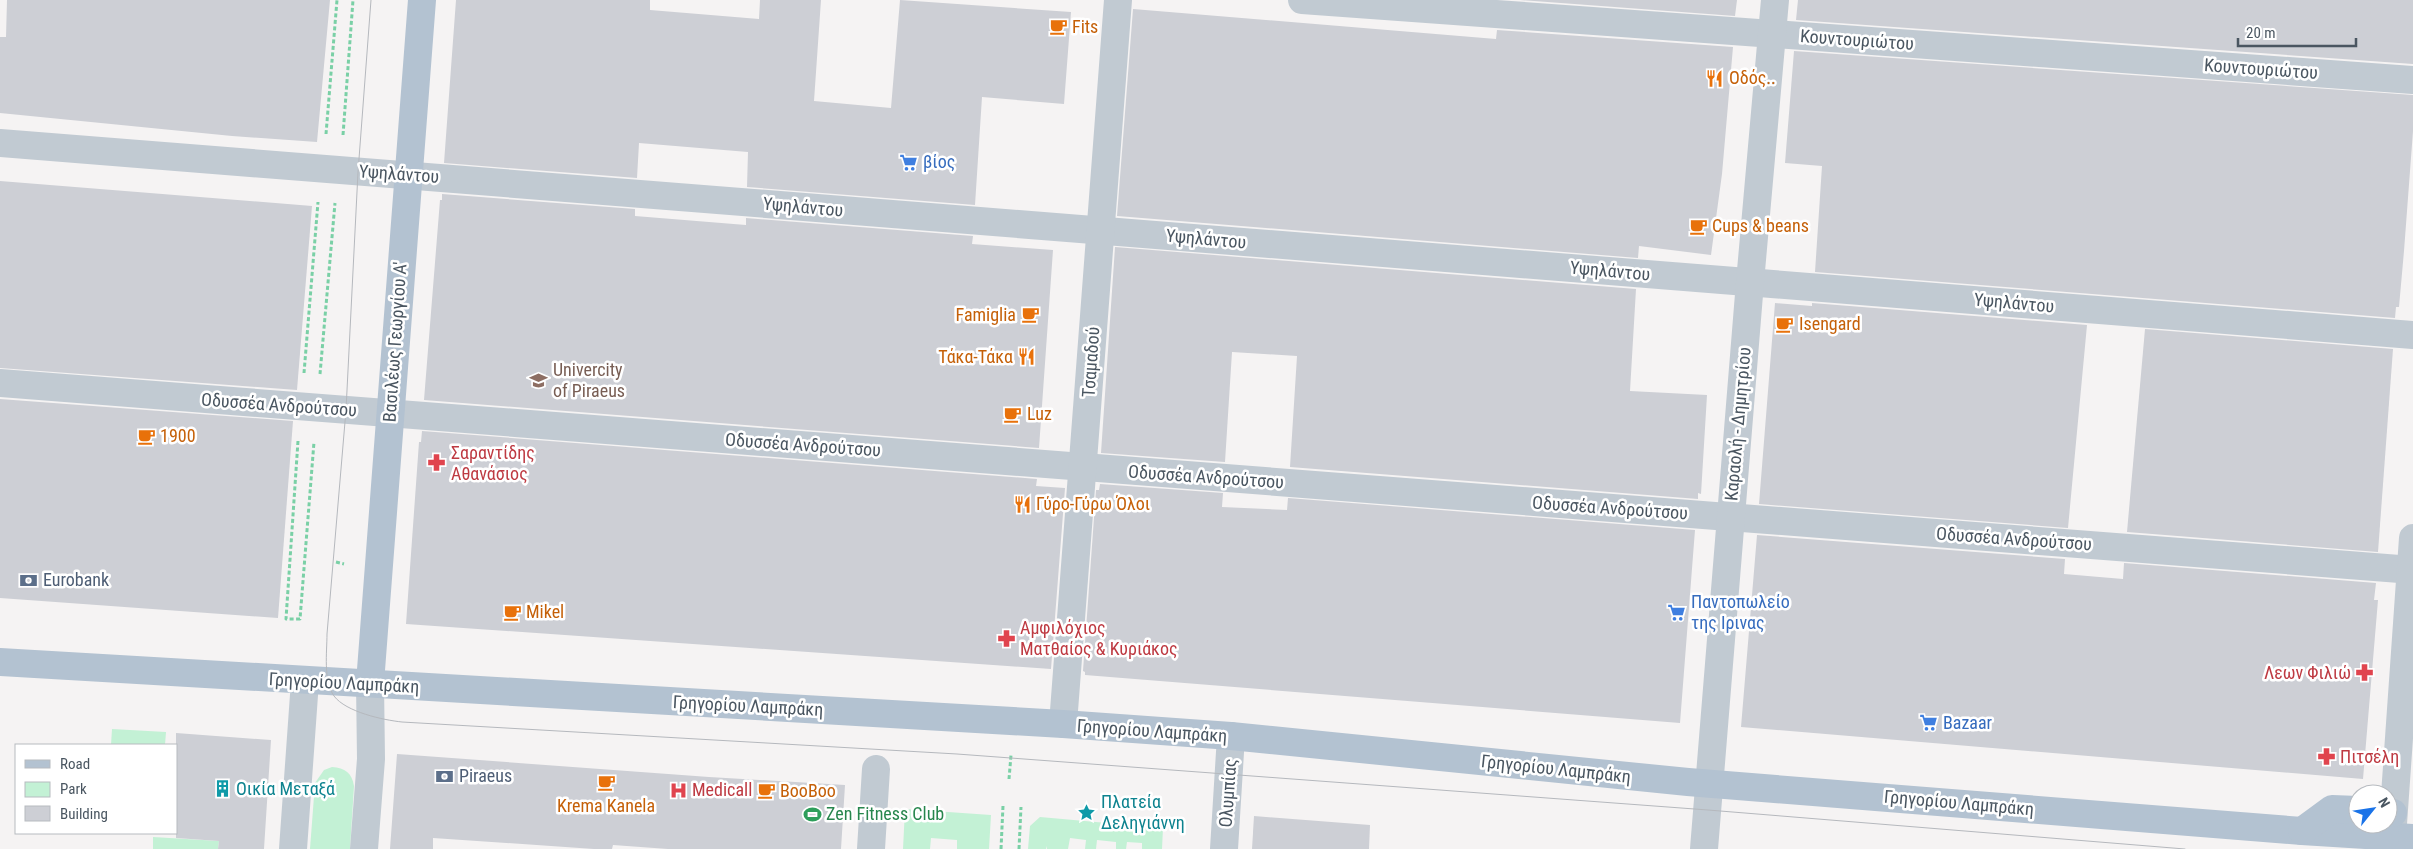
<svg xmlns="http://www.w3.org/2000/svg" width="2413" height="849" font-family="'Roboto Condensed',sans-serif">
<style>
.green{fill:#c3f1d5}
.building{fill:#cdcfd5}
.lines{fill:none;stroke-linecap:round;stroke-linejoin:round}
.path{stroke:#7ad0a6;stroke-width:3;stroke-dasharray:4 2.5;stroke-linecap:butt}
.minor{stroke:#c1cad2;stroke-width:28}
.major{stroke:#b3c2d1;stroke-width:28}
.tram{stroke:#b5b8bd;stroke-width:1}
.labels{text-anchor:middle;stroke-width:5;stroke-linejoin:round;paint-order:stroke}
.food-label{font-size:18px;fill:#c56008;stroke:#fff;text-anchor:start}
.street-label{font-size:18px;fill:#4a5661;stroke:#fff}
.shop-label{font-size:18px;fill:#366cbe;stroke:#fff;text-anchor:start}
.education-label{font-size:18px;fill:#785e54;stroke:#fff;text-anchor:start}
.health-label{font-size:18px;fill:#be3a42;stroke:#fff;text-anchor:start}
.service-label{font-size:18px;fill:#4e5e75;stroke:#fff;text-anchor:start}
.culture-label{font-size:18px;fill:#0d838f;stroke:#fff;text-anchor:start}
.leisure-label{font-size:18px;fill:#27864d;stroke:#fff;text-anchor:start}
</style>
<rect width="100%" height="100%" fill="#f5f3f3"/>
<g class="green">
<polygon points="112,729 166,732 165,745 111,745"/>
<path d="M 332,767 C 345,768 352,773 354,786 L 350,849 L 310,849 L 315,783 L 324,770 Z"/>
<polygon points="905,809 991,815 989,849 957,849 957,840 931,838 930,849 903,849"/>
<polygon points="1040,817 1163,828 1162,849 1142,849 1142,843 1127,842 1126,849 1116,849 1116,842 1097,840 1096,849 1085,849 1086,840 1070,838 1068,849 1047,849 1047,846 1046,849 1028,849 1030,826"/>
<polygon points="153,837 219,841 218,849 153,849"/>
</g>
<g class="building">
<polygon points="7,0 330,0 317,142 232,136 0,113 0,37 6,37"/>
<polygon points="456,0 650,0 650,10 759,19 760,0 821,0 814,101 891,108 900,0 1071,12 1064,104 982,97 975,205 747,187 748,152 639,143 637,178 444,163"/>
<polygon points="1520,0 1737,0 1735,16"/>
<polygon points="1798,0 2413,0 2413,64 1796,20"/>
<polygon points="1133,9 1496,39 1497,30 1733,47 1722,174 1711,255 1639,246 1638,258 1117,216"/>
<polygon points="1794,51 2413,95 2413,131 2404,251 2399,307 2396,307 2395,318 1815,272 1822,166 1785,163"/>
<polygon points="0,181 312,206 297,390 0,368"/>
<polygon points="442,194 635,209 635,216 746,225 746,218 973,236 972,244 1053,250 1039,448 424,400 440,200 442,200"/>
<polygon points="1115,247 1636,289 1630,391 1707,395 1701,494 1698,493 1698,499 1290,467 1297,356 1232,352 1225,462 1101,453"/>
<polygon points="1775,303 1812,306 1812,303 2087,325 2068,528 1759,504"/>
<polygon points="2145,329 2393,349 2378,552 2127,532"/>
<polygon points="0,399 293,421 278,618 0,598"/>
<polygon points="422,431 1037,479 1036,486 1065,488 1051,669 406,624 419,442 421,442"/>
<polygon points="1100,484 1223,493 1222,507 1287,510 1288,498 1695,530 1680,723 1085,675 1085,672 1083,671 1096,490 1099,490"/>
<polygon points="1757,535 2065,559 2064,574 2123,579 2124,563 2376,583 2374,600 2378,600 2363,779 1741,727"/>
<polygon points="176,733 271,740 264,849 218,849 219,841 176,838"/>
<polygon points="397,754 709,777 845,785 841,849 668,849 613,845 612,849 594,849 433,838 433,849 390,849"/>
<polygon points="1254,816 1370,825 1369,849 1252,849"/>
</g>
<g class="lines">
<g class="path">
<polyline points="326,134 337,0"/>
<polyline points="343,135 353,0"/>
<polyline points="304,373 318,202"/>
<polyline points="320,374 335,203"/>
<polyline points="298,441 286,619 300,619 314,442"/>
<polyline points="336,562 344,564"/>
<polyline points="1009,779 1011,755"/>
<polyline points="1001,849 1003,806"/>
<polyline points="1019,849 1021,807"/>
</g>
<g class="minor">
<polyline points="1302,0 2413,80"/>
<polyline points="0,143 2413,335"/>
<polyline points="0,383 2413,570"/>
<polyline points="1063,724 1118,0"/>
<polyline points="2392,838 2413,538"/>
<polyline points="293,849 305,681"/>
<polyline points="364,849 371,759 370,683"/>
<polyline points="871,849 876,769"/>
<polyline points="1224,849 1231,736"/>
<polyline points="1704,849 1750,282 1775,0"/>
</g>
<g class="major">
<polyline points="0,662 1063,724 1231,736 1688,782 2302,831 2413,838"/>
<polyline points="370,683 422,0"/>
<polyline points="2388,812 2393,813"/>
<polyline points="2302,831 2332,809 2358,810"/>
</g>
<path class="tram" d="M 371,0 L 358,172 L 346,410 L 327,634 C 327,652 323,680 334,696 C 346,712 383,720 402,722 L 957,754 L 1708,810 L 2185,849"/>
</g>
<defs>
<symbol id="cafe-bare" viewBox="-9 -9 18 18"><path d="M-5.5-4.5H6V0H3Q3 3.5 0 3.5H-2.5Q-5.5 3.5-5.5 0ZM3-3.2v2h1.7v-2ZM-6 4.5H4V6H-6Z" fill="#e8710a" stroke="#fff" stroke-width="2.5" paint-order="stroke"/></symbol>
<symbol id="restaurant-bare" viewBox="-9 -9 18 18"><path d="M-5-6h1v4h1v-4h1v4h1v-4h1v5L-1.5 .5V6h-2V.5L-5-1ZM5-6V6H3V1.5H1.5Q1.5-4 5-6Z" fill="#e8710a" stroke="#fff" stroke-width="2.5" paint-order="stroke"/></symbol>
<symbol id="supermarket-bare" viewBox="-9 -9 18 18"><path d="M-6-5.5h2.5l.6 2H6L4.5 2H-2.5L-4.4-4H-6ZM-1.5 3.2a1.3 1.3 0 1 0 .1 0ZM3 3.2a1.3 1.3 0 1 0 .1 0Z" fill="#3f7fe0" stroke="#fff" stroke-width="2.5" paint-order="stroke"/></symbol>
<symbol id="university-bare" viewBox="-9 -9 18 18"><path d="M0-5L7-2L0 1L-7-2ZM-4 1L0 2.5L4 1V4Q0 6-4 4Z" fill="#8d6e63" stroke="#fff" stroke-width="2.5" paint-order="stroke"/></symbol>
<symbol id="pharmacy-bare" viewBox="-9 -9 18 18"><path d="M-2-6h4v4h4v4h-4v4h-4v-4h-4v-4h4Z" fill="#e0444e" stroke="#fff" stroke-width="2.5" paint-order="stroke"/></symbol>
<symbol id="bank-bare" viewBox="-9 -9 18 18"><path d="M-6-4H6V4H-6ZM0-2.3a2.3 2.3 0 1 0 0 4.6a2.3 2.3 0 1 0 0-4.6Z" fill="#5c6f8a" stroke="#fff" stroke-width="2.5" paint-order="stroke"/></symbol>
<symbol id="building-bare" viewBox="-9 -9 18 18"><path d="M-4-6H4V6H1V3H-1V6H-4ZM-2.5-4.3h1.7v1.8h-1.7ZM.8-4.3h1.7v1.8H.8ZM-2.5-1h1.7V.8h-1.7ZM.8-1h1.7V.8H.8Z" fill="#0f9aa8" stroke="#fff" stroke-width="2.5" paint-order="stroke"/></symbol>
<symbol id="hospital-bare" viewBox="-9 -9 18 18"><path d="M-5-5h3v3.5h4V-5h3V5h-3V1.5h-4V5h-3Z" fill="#e0444e" stroke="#fff" stroke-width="2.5" paint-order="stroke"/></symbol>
<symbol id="sight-bare" viewBox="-9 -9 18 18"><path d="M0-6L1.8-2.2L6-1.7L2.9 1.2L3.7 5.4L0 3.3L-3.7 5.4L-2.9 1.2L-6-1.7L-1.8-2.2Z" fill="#0f9aa8" stroke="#fff" stroke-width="2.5" paint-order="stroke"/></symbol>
<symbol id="stadium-bare" viewBox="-9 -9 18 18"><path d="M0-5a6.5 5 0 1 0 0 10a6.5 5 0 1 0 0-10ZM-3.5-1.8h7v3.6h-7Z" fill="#2e9e5b" stroke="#fff" stroke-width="2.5" paint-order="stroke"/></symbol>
</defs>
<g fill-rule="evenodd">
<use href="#cafe-bare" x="1046" y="14" width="25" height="25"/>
<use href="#restaurant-bare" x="1702" y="66" width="25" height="25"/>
<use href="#supermarket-bare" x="896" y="150" width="25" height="25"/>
<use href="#cafe-bare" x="1686" y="214" width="25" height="25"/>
<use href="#cafe-bare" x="1018" y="302" width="25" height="25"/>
<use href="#cafe-bare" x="1772" y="312" width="25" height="25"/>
<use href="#restaurant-bare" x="1014" y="344" width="25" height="25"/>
<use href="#university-bare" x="526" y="368" width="25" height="25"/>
<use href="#cafe-bare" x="1000" y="402" width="25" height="25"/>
<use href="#cafe-bare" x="134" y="424" width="25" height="25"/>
<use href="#pharmacy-bare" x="424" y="450" width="25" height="25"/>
<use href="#restaurant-bare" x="1010" y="492" width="25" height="25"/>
<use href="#bank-bare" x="16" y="568" width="25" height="25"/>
<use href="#cafe-bare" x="500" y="600" width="25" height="25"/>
<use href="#supermarket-bare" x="1664" y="600" width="25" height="25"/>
<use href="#pharmacy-bare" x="994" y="626" width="25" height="25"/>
<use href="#pharmacy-bare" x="2352" y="660" width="25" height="25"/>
<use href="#supermarket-bare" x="1916" y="710" width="25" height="25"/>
<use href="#pharmacy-bare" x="2314" y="744" width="25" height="25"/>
<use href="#bank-bare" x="432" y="764" width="25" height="25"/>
<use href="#cafe-bare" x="594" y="770" width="25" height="25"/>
<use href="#building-bare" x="210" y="776" width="25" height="25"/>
<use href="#hospital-bare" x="666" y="778" width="25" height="25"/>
<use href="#cafe-bare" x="754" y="778" width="25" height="25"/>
<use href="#sight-bare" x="1074" y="800" width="25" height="25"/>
<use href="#stadium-bare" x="800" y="802" width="25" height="25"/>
</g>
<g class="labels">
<g class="food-label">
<text x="1072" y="33">Fits</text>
<text x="1729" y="84">Οδός..</text>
<text x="1712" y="232">Cups &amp; beans</text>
<text x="1016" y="321" text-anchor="end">Famiglia</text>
<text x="1799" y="330">Isengard</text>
<text x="1013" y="363" text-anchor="end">Τάκα-Τάκα</text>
<text x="1027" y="420">Luz</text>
<text x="160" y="442">1900</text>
<text x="1036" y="510">Γύρο-Γύρω Όλοι</text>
<text x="526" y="618">Mikel</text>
<text x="780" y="797">BooBoo</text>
<text x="606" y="812" text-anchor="middle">Krema Kanela</text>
</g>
<g class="street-label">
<text transform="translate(1857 40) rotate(4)" y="6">Κουντουριώτου</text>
<text transform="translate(2261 69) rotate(4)" y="6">Κουντουριώτου</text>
<text transform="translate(399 174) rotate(4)" y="6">Υψηλάντου</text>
<text transform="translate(803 207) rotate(5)" y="6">Υψηλάντου</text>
<text transform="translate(1206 239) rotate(5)" y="6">Υψηλάντου</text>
<text transform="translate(1610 271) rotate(5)" y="6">Υψηλάντου</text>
<text transform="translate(2014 303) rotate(5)" y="6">Υψηλάντου</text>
<text transform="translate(395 342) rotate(-86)" y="6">Βασιλέως Γεωργίου Α'</text>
<text transform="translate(1091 362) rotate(-86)" y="6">Τσαμαδού</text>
<text transform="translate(279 405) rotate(4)" y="6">Οδυσσέα Ανδρούτσου</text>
<text transform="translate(1738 424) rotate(-85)" y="6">Καραολή - Δημητρίου</text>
<text transform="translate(803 445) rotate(4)" y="6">Οδυσσέα Ανδρούτσου</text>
<text transform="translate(1206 477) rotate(4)" y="6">Οδυσσέα Ανδρούτσου</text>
<text transform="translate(1610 508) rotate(4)" y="6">Οδυσσέα Ανδρούτσου</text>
<text transform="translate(2014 539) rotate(4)" y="6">Οδυσσέα Ανδρούτσου</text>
<text transform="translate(344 683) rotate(3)" y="6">Γρηγορίου Λαμπράκη</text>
<text transform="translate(748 706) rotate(3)" y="6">Γρηγορίου Λαμπράκη</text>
<text transform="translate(1152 731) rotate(4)" y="6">Γρηγορίου Λαμπράκη</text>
<text transform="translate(1556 769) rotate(6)" y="6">Γρηγορίου Λαμπράκη</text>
<text transform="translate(1228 793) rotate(-86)" y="6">Ολυμπίας</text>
<text transform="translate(1959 803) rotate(5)" y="6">Γρηγορίου Λαμπράκη</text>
</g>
<g class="shop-label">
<text x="923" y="168">βίος</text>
<text x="1691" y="608">Παντοπωλείο<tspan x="1691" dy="21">της Ιρινας</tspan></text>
<text x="1943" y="729">Bazaar</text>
</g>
<g class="education-label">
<text x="553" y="376">Univercity<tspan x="553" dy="21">of Piraeus</tspan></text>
</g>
<g class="health-label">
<text x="451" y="459">Σαραντίδης<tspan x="451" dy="21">Αθανάσιος</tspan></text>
<text x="1020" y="634">Αμφιλόχιος<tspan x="1020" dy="21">Ματθαίος &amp; Κυριάκος</tspan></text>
<text x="2351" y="679" text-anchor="end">Λεων Φιλιώ</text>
<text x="2340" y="763">Πιτσέλη</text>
<text x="692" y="796">Medicall</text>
</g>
<g class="service-label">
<text x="43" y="586">Eurobank</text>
<text x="459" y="782">Piraeus</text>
</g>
<g class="culture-label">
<text x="236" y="795">Οικία Μεταξά</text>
<text x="1101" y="808">Πλατεία<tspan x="1101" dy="21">Δεληγιάννη</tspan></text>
</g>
<g class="leisure-label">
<text x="826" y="820">Zen Fitness Club</text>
</g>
</g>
<rect x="15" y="744" width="162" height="90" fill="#ffffff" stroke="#b7bbc0"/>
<rect x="25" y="760" width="25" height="8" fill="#b3c2d1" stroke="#b7bbc0"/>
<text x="60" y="769" font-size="15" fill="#4a5661">Road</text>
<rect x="25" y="782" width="25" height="15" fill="#c3f1d5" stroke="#b7bbc0"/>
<text x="60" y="794" font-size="15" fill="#4a5661">Park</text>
<rect x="25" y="806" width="25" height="15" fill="#cdcfd5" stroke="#b7bbc0"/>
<text x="60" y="819" font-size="15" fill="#4a5661">Building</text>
<g transform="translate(2373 809) rotate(60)"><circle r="24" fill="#ffffff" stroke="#b7bbc0"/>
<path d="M0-4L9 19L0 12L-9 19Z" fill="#1a73e8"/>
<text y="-8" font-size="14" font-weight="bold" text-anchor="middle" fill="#4a5661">N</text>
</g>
<path d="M2238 38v8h118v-8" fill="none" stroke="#4a5661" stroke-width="2.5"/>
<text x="2246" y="38" font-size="15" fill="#4a5661" stroke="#ffffff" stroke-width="4" paint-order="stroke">20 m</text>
</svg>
